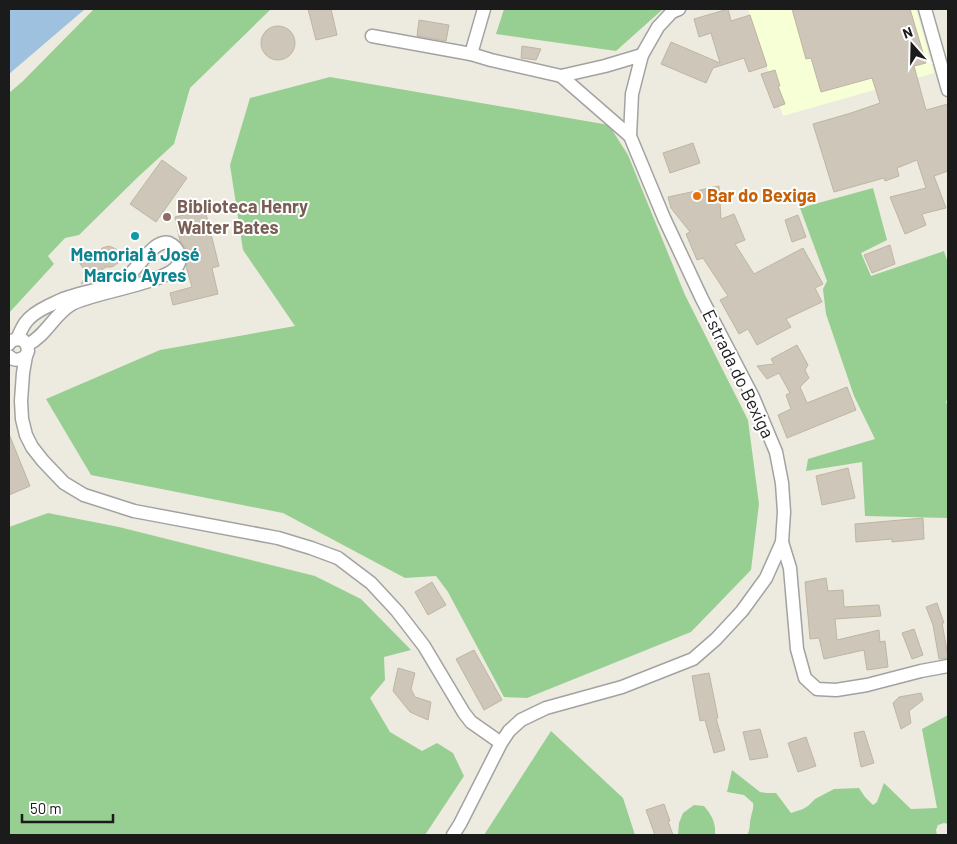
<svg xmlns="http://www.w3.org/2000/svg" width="957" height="844" font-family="Barlow,sans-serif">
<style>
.education{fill:#f7ffd6}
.forest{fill:#97cf92}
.water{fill:#9dc1de}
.building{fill:#cdc6b9;stroke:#bfb5a1}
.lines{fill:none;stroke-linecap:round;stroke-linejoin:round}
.minor-casing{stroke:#a2a2a2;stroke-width:15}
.minor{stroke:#fff;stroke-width:12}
.food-dot{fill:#e8710a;stroke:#fff;stroke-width:2}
.education-dot{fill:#8d6e63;stroke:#fff;stroke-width:2}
.culture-dot{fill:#0f9aa8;stroke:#fff;stroke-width:2}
.labels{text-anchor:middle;stroke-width:4;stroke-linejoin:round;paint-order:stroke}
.food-label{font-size:18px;font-weight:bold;fill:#c56008;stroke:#fff;text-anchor:start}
.education-label{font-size:18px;font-weight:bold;fill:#785e54;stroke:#fff;text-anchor:start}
.culture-label{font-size:18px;font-weight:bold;fill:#0d838f;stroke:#fff}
.street-label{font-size:18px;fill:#1b1b1b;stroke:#fff}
</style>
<rect width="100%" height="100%" fill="#edebdf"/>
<polygon class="education" points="748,9 916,9 934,73 783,116"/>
<g class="forest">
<polygon points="94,9 271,9 190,88 174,144 138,177 79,235 65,238 48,256 54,264 9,313 9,93 23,81"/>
<polygon points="504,9 663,9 616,51 496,34"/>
<polygon points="330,77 609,125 628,155 685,295 748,420 759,504 751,570 691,632 527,698 504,697 448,592 436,576 405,578 283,513 91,475 46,399 160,350 295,326 243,250 230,165 250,98"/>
<polygon points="873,188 887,240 861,253 871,276 944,251 948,263 948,400 946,401 948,409 948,518 865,516 862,462 806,471 808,459 875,439 854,396 826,314 823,289 827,281 800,208"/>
<polygon points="48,513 119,527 315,576 361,599 411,650 384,657 385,680 370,698 390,732 422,751 437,743 453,753 464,776 425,835 9,835 9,527"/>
<path d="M 948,715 L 948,824 L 944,823 L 938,825 L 936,830 L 937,835 L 747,835 C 751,829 749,823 751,817 C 752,811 754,809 753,803 L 744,795 L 727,792 L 732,770 L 760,792 L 766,793 L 776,793 L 791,813 L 803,809 L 808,806 L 815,799 L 834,789 L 859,788 L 865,797 L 873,805 L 877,802 L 884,783 L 911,809 L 937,808 L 922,729 Z"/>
<polygon points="551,731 623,798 635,835 484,835"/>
<path d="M 694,805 L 704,806 C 712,815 716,824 715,835 L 678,835 L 679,823 L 683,813 Z"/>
</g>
<polygon class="water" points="9,9 85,9 9,74"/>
<g class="building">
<polygon points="308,9 331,9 337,35 316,40"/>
<polygon points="728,9 731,21 750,15 767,66 749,72 744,58 713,68 706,83 661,64 671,42 720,63 711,33 699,37 694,19"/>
<polygon points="792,9 910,9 926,63 914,66 926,110 948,104 948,171 934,176 946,208 922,214 926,225 905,234 890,197 926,188 917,160 897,168 899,176 885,181 884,178 834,192 813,124 851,113 880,103 872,78 821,92 811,58 806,59"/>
<polygon points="419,20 449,25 446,41 417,36"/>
<circle cx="278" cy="43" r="17"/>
<polygon points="522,46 541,49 536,60 521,58"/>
<polygon points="775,70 780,86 778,86 785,104 774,108 761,74"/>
<polygon points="693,143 700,163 670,173 663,153"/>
<polygon points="162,160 187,178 156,222 130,204"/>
<polygon points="719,186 721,219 734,214 745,240 735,244 754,274 803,248 823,284 815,288 822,302 786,319 791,327 757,345 748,329 739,334 720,300 728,296 703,258 697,260 686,234 690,232 671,208 668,197"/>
<polygon points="205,210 219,266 212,268 218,294 173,305 170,293 192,287 186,266 188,260 187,252 185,247 180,241 175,217"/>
<polygon points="798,215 806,237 792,242 785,220"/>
<polygon points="890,245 895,264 872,273 864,255"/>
<polygon points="109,246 116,249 120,255 118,263 112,267 106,267 81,284 87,274 77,259 88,252 94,261 102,248"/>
<polygon points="797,345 808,365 805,370 809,378 800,387 807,403 847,387 856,410 787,438 778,415 791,409 786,395 790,393 779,373 767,379 757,366 774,364 771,359"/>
<polygon points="9,434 30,486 9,495"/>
<polygon points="848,468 855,498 822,505 816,476"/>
<polygon points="923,518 924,539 892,542 892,539 856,542 855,524"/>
<polygon points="826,578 828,591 843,590 844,607 879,605 881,616 835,619 837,640 879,630 880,642 885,641 888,667 867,670 864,650 824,659 819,638 810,639 805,582"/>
<polygon points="432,582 446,605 428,615 415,592"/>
<polygon points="937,603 944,623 942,623 948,656 948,658 939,659 933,625 926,607"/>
<polygon points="914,629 923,655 912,659 902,633"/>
<polygon points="474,650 502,700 484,710 456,659"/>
<polygon points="398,668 415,673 411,689 415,697 431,702 428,720 410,712 393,691"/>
<polygon points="709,673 718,718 716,718 725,750 714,753 705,720 700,721 692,676"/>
<polygon points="921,693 923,700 909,711 911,723 901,729 893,703 899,697"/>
<polygon points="760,729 768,757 750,760 743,732"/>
<polygon points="864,731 874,763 861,767 854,733"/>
<polygon points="806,737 816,766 798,772 788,743"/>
<polygon points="664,804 670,821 668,821 673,835 655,835 646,810"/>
</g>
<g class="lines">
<defs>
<g id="minor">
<polyline points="925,9 948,90"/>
<polyline points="372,36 471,54 491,60 561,76 605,66 642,55"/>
<polyline points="471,54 484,9"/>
<polyline points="561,76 630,136"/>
<path d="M 17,339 C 20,333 22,327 26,322 C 31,315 40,310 48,306 C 55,303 61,299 69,297 C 87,291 106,289 123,280 C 137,272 153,238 169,243 C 174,245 178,250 179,254 C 180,258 180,262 178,265 C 168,283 94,292 72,304 C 54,314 46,336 27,345"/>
<polyline points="9,344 11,341 17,339 23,340 27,345 28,351 26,356 23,373 21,401 22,419 26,435 32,447 43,461 64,483 84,495 134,511 278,538 311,548 338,558 371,583 397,611 424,646 464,713 471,722 501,743"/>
<path d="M 9,356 C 14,361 19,361 26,356"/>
<polyline points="782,542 790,568 797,649 805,678 817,689 836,690 867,685 921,671 948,666"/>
<polyline points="453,835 460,824 501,743 509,731 521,720 546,708 622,687 693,659 716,639 742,611 766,578 782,542 784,512 782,483 776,452 753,397 702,299 664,218 630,136 632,94 642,55 658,27 672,12 679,9"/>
</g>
</defs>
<use href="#minor" class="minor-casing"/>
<use href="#minor" class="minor"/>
</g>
<circle class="food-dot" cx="697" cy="196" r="5"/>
<circle class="education-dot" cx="167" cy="217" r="5"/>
<circle class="culture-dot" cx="135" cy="236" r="5"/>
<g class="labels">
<g class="food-label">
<text x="707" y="202">Bar do Bexiga</text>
</g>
<g class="education-label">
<text x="177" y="213">Biblioteca Henry<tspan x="177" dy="21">Walter Bates</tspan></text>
</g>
<g class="culture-label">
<text x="135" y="261">Memorial à José<tspan x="135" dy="21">Marcio Ayres</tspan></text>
</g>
<g class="street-label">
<text transform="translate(738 374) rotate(64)" y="6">Estrada do Bexiga</text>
</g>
</g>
<rect width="957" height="844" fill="none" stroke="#1b1b1b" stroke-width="20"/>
<g transform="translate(912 45) rotate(340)" stroke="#ffffff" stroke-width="4" paint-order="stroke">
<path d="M0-4L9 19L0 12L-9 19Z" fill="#1b1b1b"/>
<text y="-8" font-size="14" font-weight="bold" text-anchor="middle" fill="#1b1b1b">N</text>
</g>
<path d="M22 814v8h91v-8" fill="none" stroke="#1b1b1b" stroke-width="2.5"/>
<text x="30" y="814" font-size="15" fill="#1b1b1b" stroke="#ffffff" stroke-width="4" paint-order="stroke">50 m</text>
</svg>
